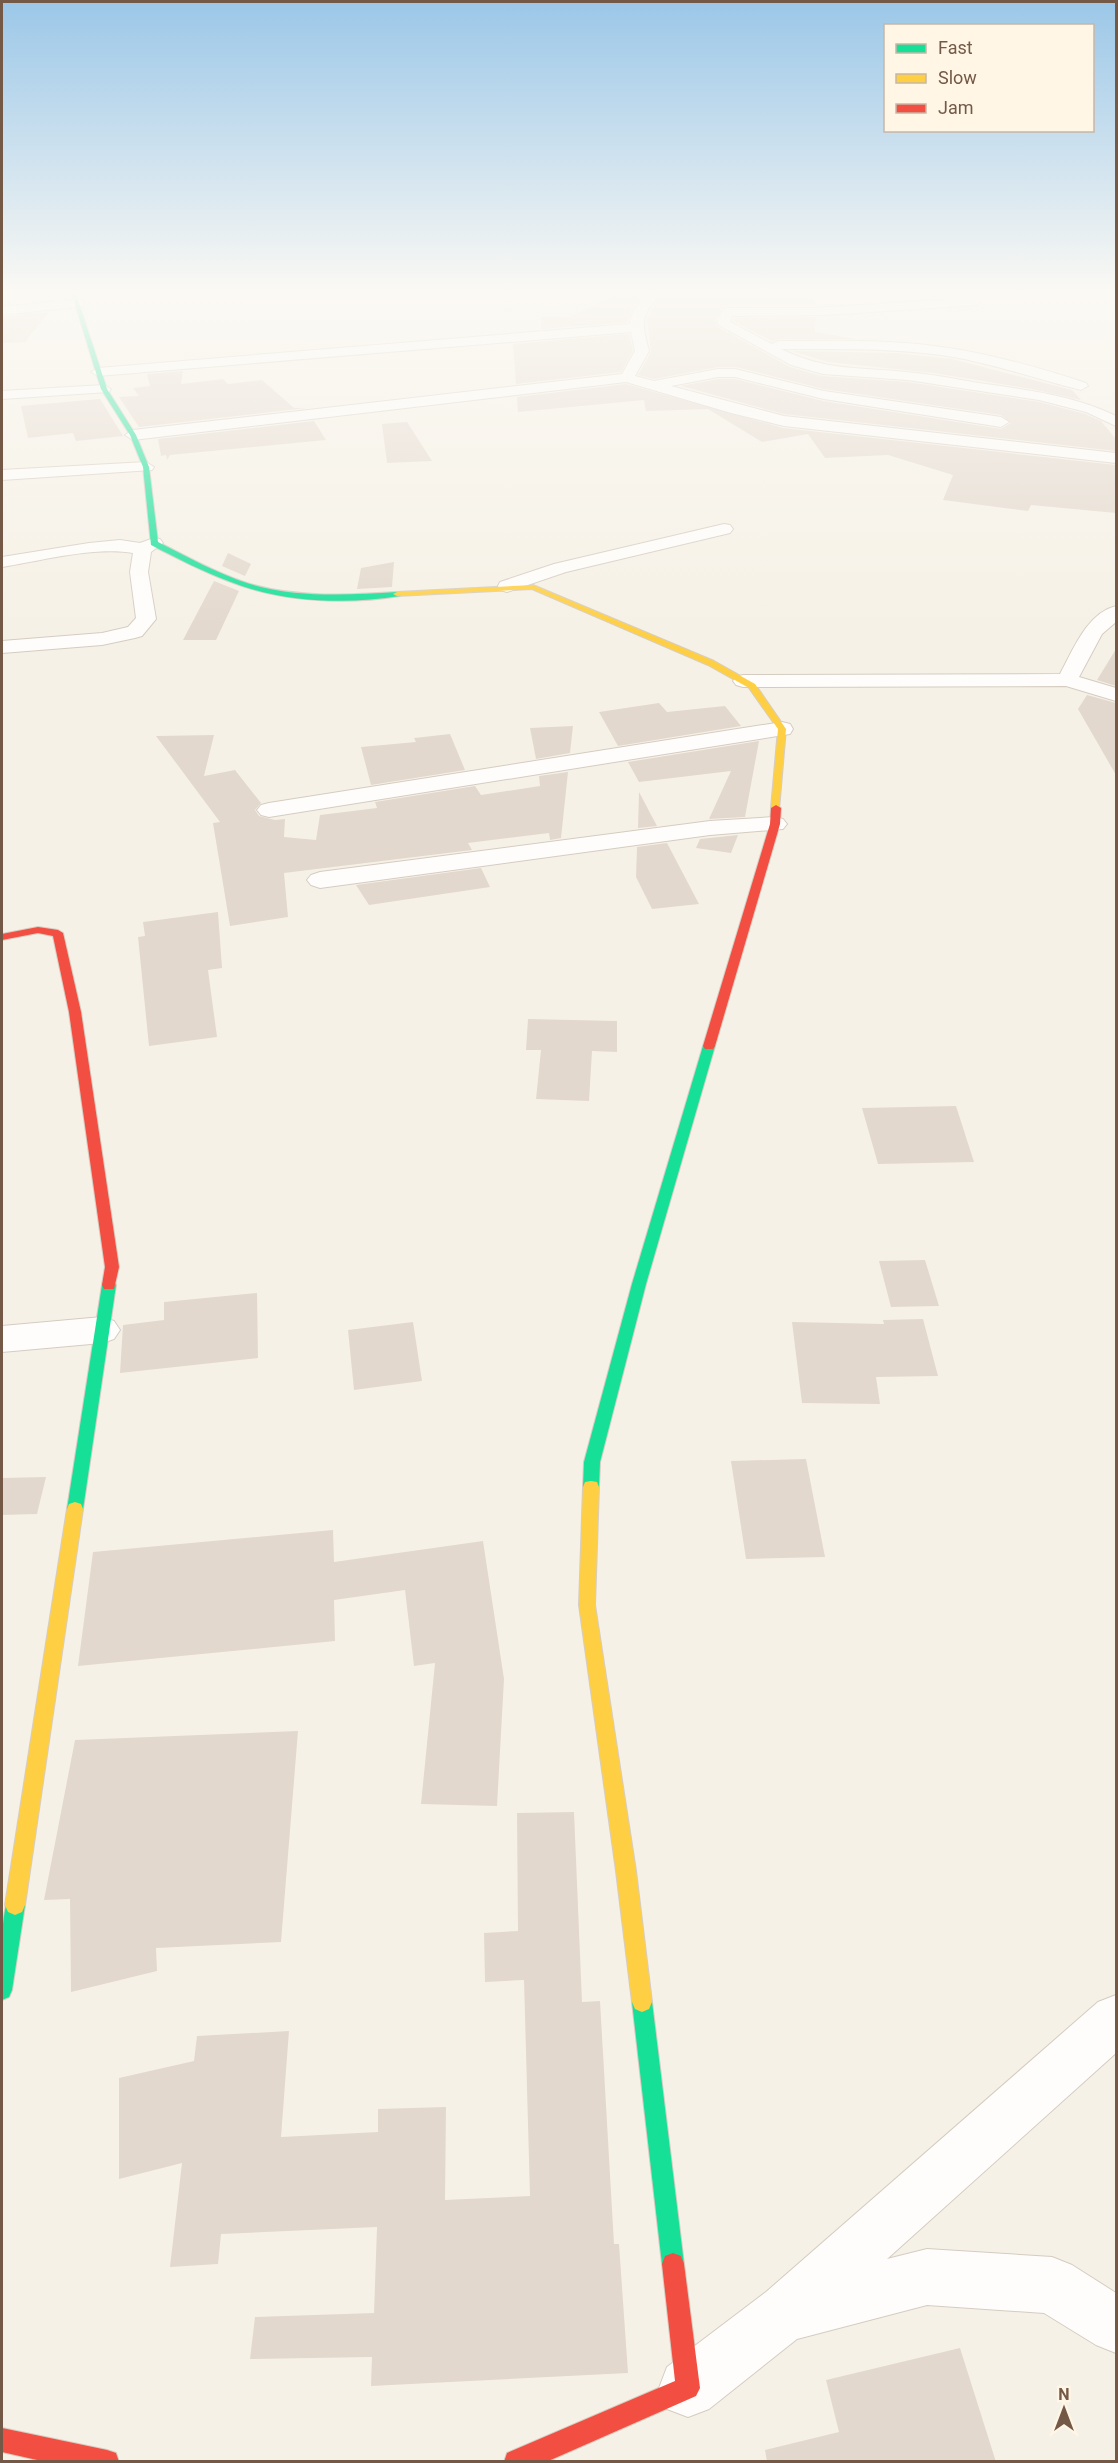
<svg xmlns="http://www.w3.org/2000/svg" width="1118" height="2463" font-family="Roboto,sans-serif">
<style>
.building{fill:#e3d8cd}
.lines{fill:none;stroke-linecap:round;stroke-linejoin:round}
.street-casing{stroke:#d5ccc1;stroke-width:2}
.fast-casing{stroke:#d7cdc2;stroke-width:2}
.slow-casing{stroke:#d7cdc2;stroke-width:2}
.jam-casing{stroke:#d7cdc2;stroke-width:2}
.street{fill:#fefdfb;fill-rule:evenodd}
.fast{fill:#16e098;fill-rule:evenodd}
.slow{fill:#ffcf43;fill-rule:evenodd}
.jam{fill:#f24e42;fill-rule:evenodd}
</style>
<rect width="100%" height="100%" fill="#f6f1e6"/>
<g class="building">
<polygon points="624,291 646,291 631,310 628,322 541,329 541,317 570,317"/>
<polygon points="664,291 810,291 817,306 727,306 719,311 715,325 790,367 822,376 908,382 1039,402 1085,414 1101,421 1116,439 1116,451 784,414 681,386 718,379 735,379 823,401 1001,429 1011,423 1001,415 824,389 736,367 718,367 654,379 638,375 651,352 647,319"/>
<polygon points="49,312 25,342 2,343 2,317"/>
<polygon points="816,317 815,332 855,339 778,339 772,341 733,321 734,318"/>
<polygon points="629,334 633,351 621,372 516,384 513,344"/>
<polygon points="792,351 895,353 952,359 1072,390 1081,400 1032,389 934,373 828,362"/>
<polygon points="183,371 181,384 223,379 228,384 262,380 294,408 306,408 139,427 119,397 139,396 133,388 150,386 147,374"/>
<polygon points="626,384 783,428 1116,465 1116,513 1031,505 1028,511 943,500 953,475 888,455 825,458 808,434 762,442 708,409 646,411 644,400 518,412 517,397"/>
<polygon points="100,399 123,436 76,441 73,433 28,438 21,406"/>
<polygon points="314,421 326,440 170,455 167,460 166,455 161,456 158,439"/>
<polygon points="407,422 432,461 387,463 382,424"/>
<polygon points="228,553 251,564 245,576 222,566"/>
<polygon points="394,562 392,587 357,589 361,568"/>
<polygon points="214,581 239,591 216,640 183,640"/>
<polygon points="1116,649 1116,686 1097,680"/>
<polygon points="1087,695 1116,703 1116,775 1078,709"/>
<polygon points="659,703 667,712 725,706 741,726 618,746 599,712"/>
<polygon points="573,726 570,753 536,759 530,728"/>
<polygon points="450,734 465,770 371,785 361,747 416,742 414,738"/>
<polygon points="214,735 204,776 235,770 261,803 255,810 259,816 275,820 285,819 284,837 316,840 320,815 377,808 375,802 475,786 481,795 540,786 539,776 568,772 561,838 550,840 549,833 468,843 472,850 284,873 288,917 230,926 213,823 220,822 156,736"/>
<polygon points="759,741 745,817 709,819 731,771 639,782 628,762"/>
<polygon points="639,792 657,826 638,828"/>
<polygon points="738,835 731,853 696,848 700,839"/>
<polygon points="667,843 699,904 652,909 636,877 637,847"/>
<polygon points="481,868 490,887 369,905 356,885"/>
<polygon points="218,912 222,968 208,970 217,1037 149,1046 138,937 145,936 143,922"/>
<polygon points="528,1019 617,1021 617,1052 592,1051 589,1101 536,1099 541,1050 526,1050"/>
<polygon points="956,1106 974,1162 878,1164 862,1108"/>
<polygon points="925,1260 939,1306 891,1307 879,1261"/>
<polygon points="257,1293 258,1358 120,1373 123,1325 164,1320 164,1302"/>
<polygon points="923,1319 938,1376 876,1377 880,1404 802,1403 792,1322 884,1324 883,1320"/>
<polygon points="413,1322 422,1381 354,1390 348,1330"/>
<polygon points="806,1459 825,1557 746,1559 731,1461"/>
<polygon points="46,1477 37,1514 2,1515 2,1478"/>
<polygon points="333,1530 334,1562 483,1541 504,1679 497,1806 421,1804 435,1663 414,1666 405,1590 334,1600 335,1641 78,1666 93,1552"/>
<polygon points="298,1731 281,1942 156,1948 157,1971 71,1992 70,1899 44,1900 75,1740"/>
<polygon points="574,1812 582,2002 600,2001 614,2244 619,2244 628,2373 371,2386 372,2357 250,2359 255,2317 374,2313 377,2227 221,2234 218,2264 170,2267 182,2163 119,2179 119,2078 194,2061 197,2036 289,2031 281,2137 378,2132 378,2109 446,2107 445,2200 530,2196 524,1980 485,1982 484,1933 518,1931 517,1813"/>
<polygon points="960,2348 996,2462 767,2462 765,2450 839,2432 826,2380"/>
</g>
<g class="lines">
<defs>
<g id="street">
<path d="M 649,291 L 662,291 C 642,316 640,318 649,351 L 635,376 L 654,381 L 718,369 L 735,369 L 824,391 L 1001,417 L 1009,422 L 1001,427 L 824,399 L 735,377 L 718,377 L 671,386 L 784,416 L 1116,453 L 1116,463 L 784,426 L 731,413 L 626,382 L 133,440 L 125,435 L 133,430 L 622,374 L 635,351 L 631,332 L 98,376 L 91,372 L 98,368 L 630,324 L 633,311 Z"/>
<path d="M 973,298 L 977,299 L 979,302 L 977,305 L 825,315 L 732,316 L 730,322 L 772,344 L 778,341 C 830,341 883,339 934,346 C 985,352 1037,367 1086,383 L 1088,386 L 1081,390 C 1032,378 984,360 933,354 C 883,348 832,349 781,349 C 825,371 860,367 906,372 C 931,374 955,379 979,383 C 1026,390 1074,395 1116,416 L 1116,426 L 1086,412 L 1039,400 L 908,380 L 823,374 L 791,365 L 717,324 L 721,312 L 727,308 L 813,308 Z"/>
<polygon points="79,299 85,303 83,306 2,315 2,307"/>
<polygon points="104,385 111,389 109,392 2,399 2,391"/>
<polygon points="146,462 154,467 152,470 2,480 2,470"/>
<polygon points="724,524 730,525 733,529 730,533 566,572 507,592 500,590 498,586 500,582 554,564"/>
<path d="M 154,538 L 160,539 L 163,543 L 151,552 L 148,572 L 156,619 L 142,636 L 135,638 L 102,645 L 2,653 L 2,641 L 102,633 L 128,627 L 136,618 L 130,572 L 133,553 C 96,546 39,561 2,567 L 2,557 L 89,543 L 120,540 L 140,543 Z"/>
<path d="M 1116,606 L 1116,622 L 1102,634 L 1079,677 L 1116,688 L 1116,701 L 1066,686 L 743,687 L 736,685 L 733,681 L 736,677 L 743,675 L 1060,674 C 1073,650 1087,613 1116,606 Z"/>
<polygon points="782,722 790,724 793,729 790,734 269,817 261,815 257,810 261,805 269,803"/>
<polygon points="775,817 783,819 787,824 783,829 710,835 320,888 311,885 307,880 311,875 320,872 710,821"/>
<polygon points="102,1317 114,1321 120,1330 114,1339 102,1343 2,1352 2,1326"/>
<polygon points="1116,1995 1116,2053 887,2259 927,2249 1052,2257 1072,2265 1116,2293 1116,2353 1096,2345 1044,2313 927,2305 797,2339 709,2409 688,2417 667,2409 659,2388 667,2367 766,2292 1098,2002"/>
</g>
<g id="fast">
<path d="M 71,291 L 75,291 L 107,389 L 136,435 L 149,467 L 158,542 C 188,557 218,574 250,584 C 298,598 348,595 397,592 L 400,592 L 400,596 C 345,605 282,602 231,582 C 203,572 177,558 151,545 L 143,467 L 130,435 L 101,389 Z"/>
<polygon points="709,1042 715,1046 646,1284 600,1462 599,1487 597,1492 591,1493 585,1492 583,1487 584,1462 632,1284 703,1046"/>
<polygon points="109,1280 114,1281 116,1285 83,1509 81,1514 75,1516 69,1514 67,1509 102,1285 104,1281"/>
<path d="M 15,1895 L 22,1898 L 25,1905 L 12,1990 L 9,1997 L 2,2000 C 0,1975 0,1922 8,1898 Z"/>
<polygon points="642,1992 649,1995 652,2002 684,2264 681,2272 673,2275 665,2272 662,2264 632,2002 635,1995"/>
</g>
<g id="slow">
<polygon points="533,585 714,661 755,684 786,729 779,810 771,808 778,729 749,688 708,665 532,589 397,596 393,594 397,592"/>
<polygon points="591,1481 597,1482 599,1487 595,1605 636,1871 652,2002 649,2009 642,2012 635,2009 632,2002 616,1871 579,1605 583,1487 585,1482"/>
<polygon points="75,1502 81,1504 83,1509 25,1905 22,1912 15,1915 8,1912 5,1905 67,1509 69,1504"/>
</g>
<g id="jam">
<polygon points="776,805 781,808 780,824 715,1046 713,1049 705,1049 703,1046 770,824 771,808"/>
<polygon points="38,927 58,930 63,933 81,1012 119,1267 114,1289 104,1289 102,1285 105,1267 69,1012 53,936 38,933 2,940 2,934"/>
<polygon points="673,2253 681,2256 684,2264 700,2388 696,2396 546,2462 504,2462 507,2453 675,2381 662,2264 665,2256"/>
<polygon points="2,2428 107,2450 116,2453 119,2462 46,2462 2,2452"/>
</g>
</defs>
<use href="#street" class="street-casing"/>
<use href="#fast" class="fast-casing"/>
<use href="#slow" class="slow-casing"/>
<use href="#jam" class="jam-casing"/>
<use href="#street" class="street"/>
<use href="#fast" class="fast"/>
<use href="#slow" class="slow"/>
<use href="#jam" class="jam"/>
</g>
<linearGradient id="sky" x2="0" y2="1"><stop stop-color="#9bc7e8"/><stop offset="0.46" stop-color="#fbf9f4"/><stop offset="1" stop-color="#fbf9f4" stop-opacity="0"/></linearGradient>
<rect width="1118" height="635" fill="url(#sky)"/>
<rect width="1118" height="2463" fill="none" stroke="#745946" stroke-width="6"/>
<rect x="884" y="24" width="210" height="108" fill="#fff6e6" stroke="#c7b7a6" stroke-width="1.5"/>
<rect x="896" y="44" width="30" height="9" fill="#16e098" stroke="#c7b7a6" stroke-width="1.5"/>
<text x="938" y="54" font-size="18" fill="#745946">Fast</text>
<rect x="896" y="74" width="30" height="9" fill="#ffcf43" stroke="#c7b7a6" stroke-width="1.5"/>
<text x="938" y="84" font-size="18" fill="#745946">Slow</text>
<rect x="896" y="104" width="30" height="9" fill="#f24e42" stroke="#c7b7a6" stroke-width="1.5"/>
<text x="938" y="114" font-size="18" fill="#745946">Jam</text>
<g transform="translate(1064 2409)" stroke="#fff6e6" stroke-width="4.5" paint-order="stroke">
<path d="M0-4.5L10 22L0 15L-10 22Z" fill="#745946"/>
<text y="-9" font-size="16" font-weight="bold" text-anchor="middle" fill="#745946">N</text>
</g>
</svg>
